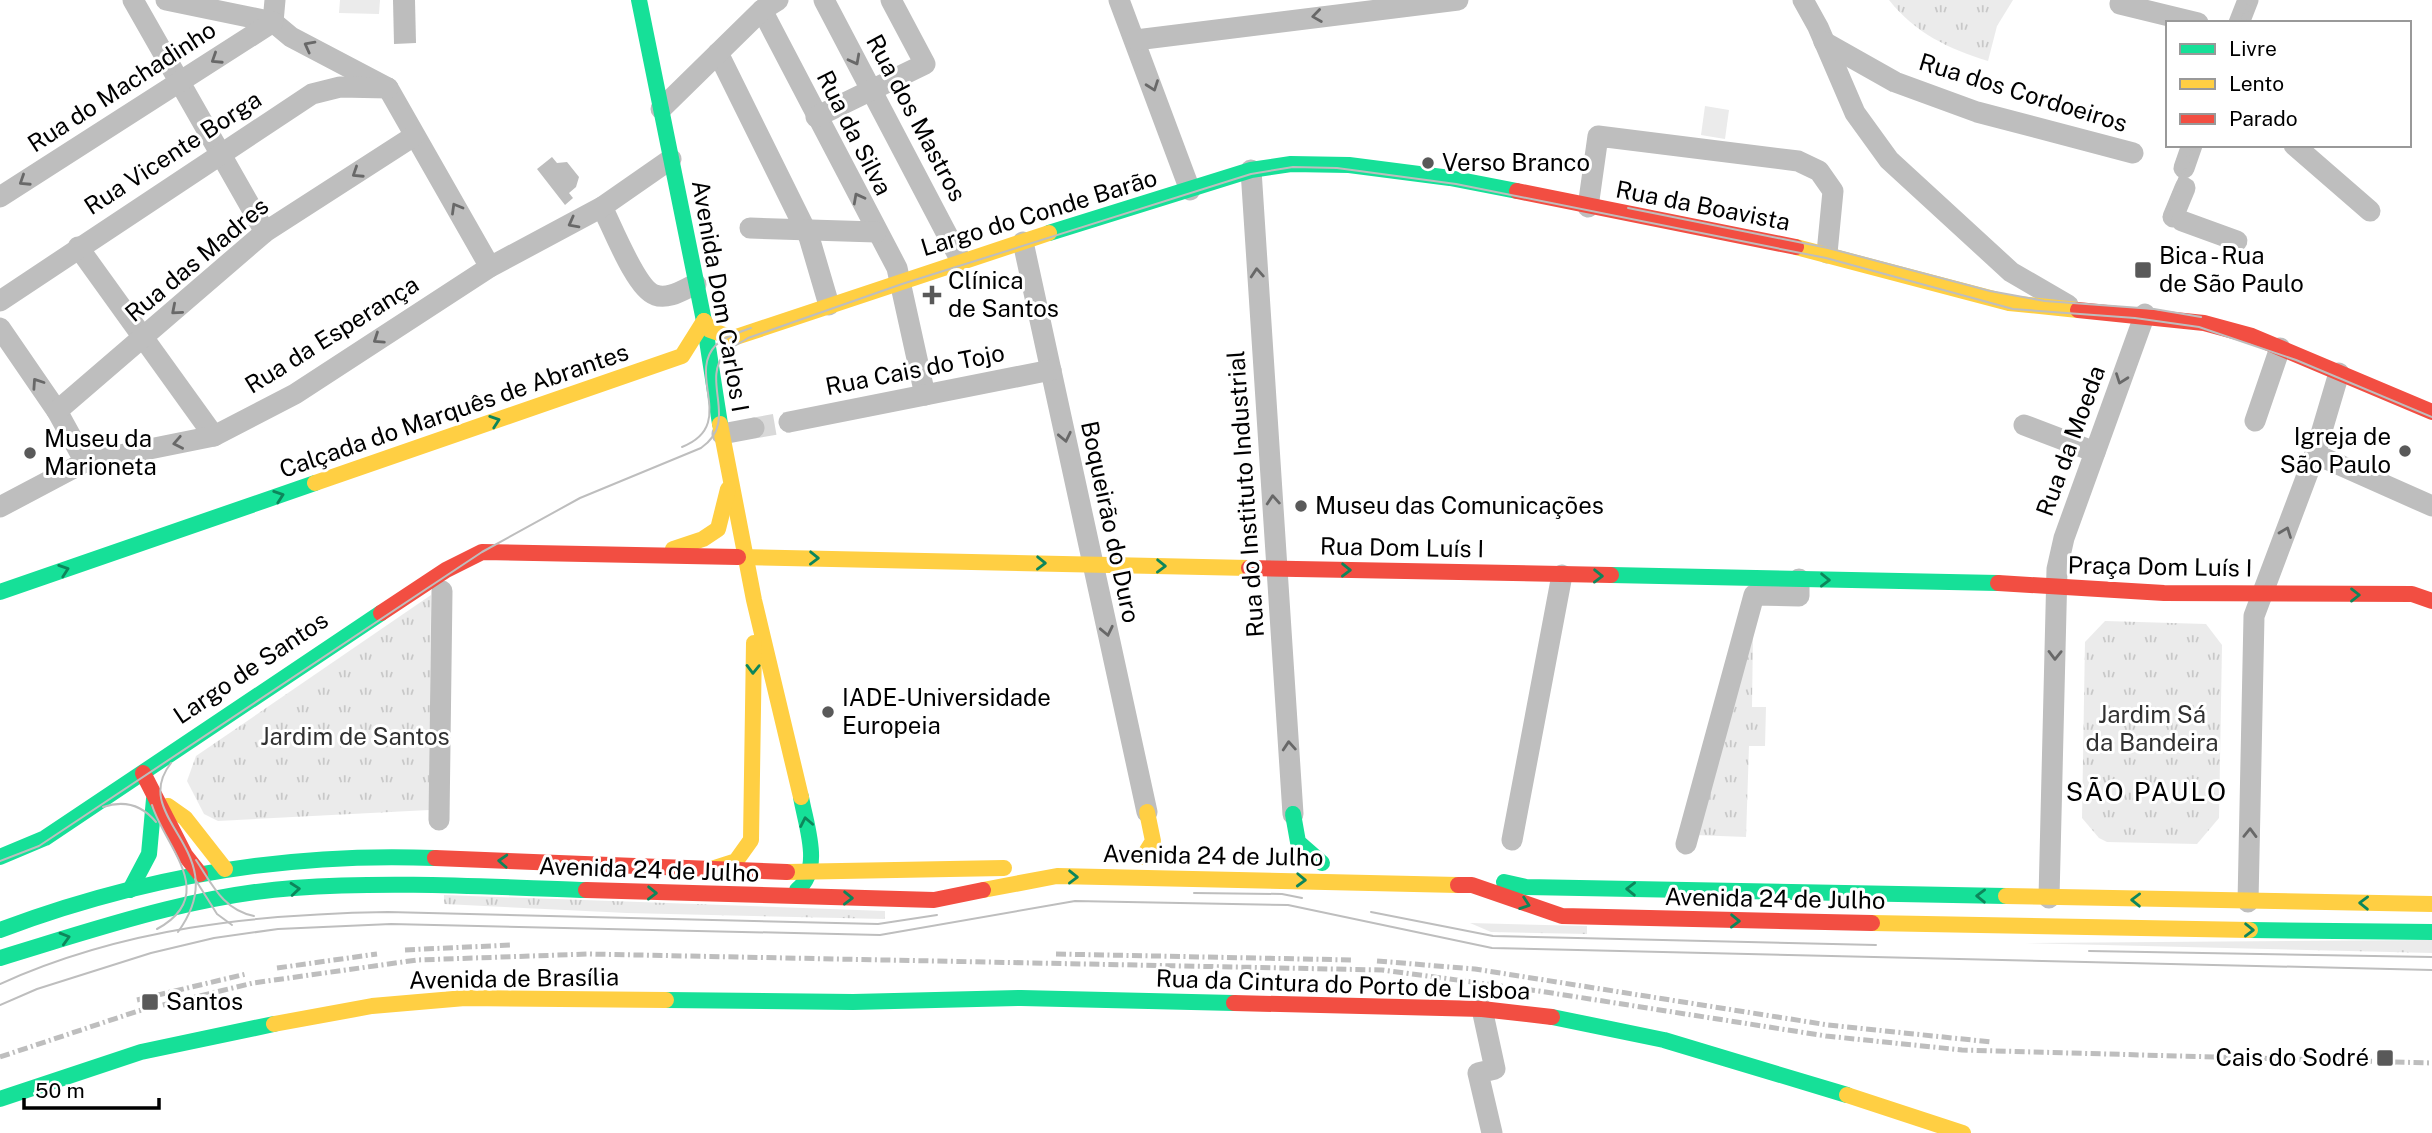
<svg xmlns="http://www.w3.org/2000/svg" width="2432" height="1133" font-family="'Public Sans',sans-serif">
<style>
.grass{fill:url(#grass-tufts)}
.garden{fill:#ebebeb}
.water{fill:#bdbdbd}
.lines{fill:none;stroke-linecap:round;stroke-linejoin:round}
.street-tunnel{stroke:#d9d9d9;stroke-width:21;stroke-dasharray:21 10;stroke-linecap:butt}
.street{stroke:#bebebe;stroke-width:21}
.fast{stroke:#16e098;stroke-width:16}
.slow{stroke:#ffcf43;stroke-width:16}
.jam{stroke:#f24e42;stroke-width:16}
.tram{stroke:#bebebe;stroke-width:2}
.rail{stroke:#bebebe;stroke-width:5;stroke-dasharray:10 3.5 2 3.5;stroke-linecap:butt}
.oneway{stroke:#686868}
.oneway2{stroke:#0d865b}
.poi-dot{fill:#595959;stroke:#fff;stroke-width:2.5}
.labels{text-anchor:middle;stroke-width:6;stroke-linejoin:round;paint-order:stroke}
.street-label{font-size:24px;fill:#000;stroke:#fff}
.poi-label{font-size:24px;fill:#000;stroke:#fff;text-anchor:start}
.park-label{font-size:24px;fill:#313131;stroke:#fff}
.neighbourhood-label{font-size:26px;letter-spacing:2px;fill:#000;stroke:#fff}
</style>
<defs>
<pattern id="grass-tufts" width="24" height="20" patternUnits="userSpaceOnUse" patternTransform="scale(1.75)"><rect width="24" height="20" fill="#ebebeb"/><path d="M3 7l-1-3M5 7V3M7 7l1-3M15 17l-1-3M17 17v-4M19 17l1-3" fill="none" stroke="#c8c8c8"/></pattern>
</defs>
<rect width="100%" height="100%" fill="#fff"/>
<g class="grass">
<path d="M 1889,0 L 2013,0 L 1997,26 L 1988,61 C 1949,49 1915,33 1889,0 Z"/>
<polygon points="431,595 429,810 218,821 204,814 187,781 196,756"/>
<polygon points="2105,621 2206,624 2222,645 2219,818 2197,844 2107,842 2099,838 2082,818 2085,642"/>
<polygon points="1753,633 1752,707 1766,707 1765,746 1749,746 1746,837 1695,835"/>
<polygon points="444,895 885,911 885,919 627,913 444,904"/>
<polygon points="1470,923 1587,926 1587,934 1491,932"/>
<polygon points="2432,940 2432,953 2025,943"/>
</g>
<g class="garden">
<polygon points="340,0 380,0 379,14 339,13"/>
<polygon points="1705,106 1729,110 1725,139 1701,135"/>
</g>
<g class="water">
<polygon points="393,0 415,0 416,43 394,44"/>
<polygon points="552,157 557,163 567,162 579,177 576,187 569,193 573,198 565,205 537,169"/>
</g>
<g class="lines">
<polyline class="street-tunnel" points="754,428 789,422"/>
<g class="street">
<polyline points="133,0 265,232"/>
<polyline points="166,0 273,22 291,37 388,88 490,267"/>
<polyline points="824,0 961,261"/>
<polyline points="1119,0 1190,190"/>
<polyline points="1803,0 1818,27 1855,113 1889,160 2011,272 2068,305"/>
<polyline points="2121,0 2120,4 2198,23"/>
<polyline points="762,10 897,268 925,395"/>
<polyline points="273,22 275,0"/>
<polyline points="2239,23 2248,0"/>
<polyline points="1136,40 1458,0"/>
<polyline points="1824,42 1895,82 1977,112 2133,153"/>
<polyline points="718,53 809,237 829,305"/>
<polyline points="661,109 762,10 778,0"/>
<polyline points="816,117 925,64 891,0"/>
<polyline points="2294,145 2370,211"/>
<polyline points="2184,168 2192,145"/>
<polyline points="1251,170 1293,814"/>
<polyline points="0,197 273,22"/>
<path d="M 602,207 C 612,226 636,289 655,295 C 669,300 684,289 696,284"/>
<polyline points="1588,207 1598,136 1798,161 1819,171 1833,191 1827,253"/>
<polyline points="2173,217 2185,188"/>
<polyline points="2182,221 2237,241"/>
<polyline points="750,228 876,232"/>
<polyline points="1023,242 1147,812"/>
<polyline points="78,247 214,436"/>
<polyline points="0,301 312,94 340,87 388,88"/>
<polyline points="0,328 57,411 85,462"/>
<polyline points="57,411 265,232 414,136"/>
<polyline points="2255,421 2280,348"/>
<polyline points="789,422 1051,370"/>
<polyline points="2024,425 2095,452"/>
<polyline points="722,434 754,428"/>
<polyline points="2315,454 2432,506"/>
<polyline points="0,507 85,462 214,436 295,394 490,267 602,207 671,159"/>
<polyline points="439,820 442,591"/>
<polyline points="1512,840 1562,575"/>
<polyline points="1686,844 1754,595 1799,596 1799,579"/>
<polyline points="2049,898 2057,569 2064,538 2145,314"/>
<polyline points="2248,902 2254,616 2315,454 2339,373"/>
<polyline points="1482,1009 1495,1069 1478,1073 1492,1133"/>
</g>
<g class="fast">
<polyline points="639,0 704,321 720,424"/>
<polyline points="1049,233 1251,170 1291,164 1349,165 1450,178 1517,191"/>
<polyline points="1611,575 1998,583"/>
<polyline points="0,592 315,483"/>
<polyline points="1293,814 1298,842 1322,863"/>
<polyline points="0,857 45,838 381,613"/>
<polyline points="1504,882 1526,887 2006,896"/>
<polyline points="130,890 149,854 154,799"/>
<path d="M 797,890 C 823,869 806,826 801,797"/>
<path d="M 0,930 C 141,877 285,852 435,858"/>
<polyline points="2250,930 2432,932"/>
<path d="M 0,958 C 96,929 194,895 294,888 C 391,881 490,887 586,890"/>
<polyline points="666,1000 853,1002 1021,998 1234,1003"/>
<polyline points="1552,1017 1664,1040 1847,1095"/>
<polyline points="0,1099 141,1052 274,1024"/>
</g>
<g class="slow">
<polyline points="1796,247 2009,303 2078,310"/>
<polyline points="704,321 710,330 733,338 1049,233"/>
<polyline points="720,424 754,600 801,797"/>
<polyline points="315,483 682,356 704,321"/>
<polyline points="673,549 703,539 718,529 728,489"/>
<polyline points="738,557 1249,568"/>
<polyline points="168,806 185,818 225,869"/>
<polyline points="1143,857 1153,841 1147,812"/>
<polyline points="711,869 736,861 751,840 754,643"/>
<polyline points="787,872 1004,868"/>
<polyline points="983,890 1057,876 1458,885"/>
<polyline points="2006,896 2432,904"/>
<polyline points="1872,923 2250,930"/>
<polyline points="274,1024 372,1006 465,998 666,1000"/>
<polyline points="1847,1095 1963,1133"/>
</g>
<g class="jam">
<polyline points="1517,191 1796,247"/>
<polyline points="2078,310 2204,323 2252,336 2432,412"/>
<polyline points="1249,568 1611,575"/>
<polyline points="1998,583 2164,593 2412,594 2432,601"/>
<polyline points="381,613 446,570 482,552 738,557"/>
<polyline points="143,773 185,855 200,874"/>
<polyline points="435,858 787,872"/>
<polyline points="1458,885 1472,885 1562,916 1872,923"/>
<polyline points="586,890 934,900 983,890"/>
<polyline points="1234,1003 1482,1009 1552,1017"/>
</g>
<g class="tram">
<polyline points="1628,208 1828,248 1990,291 2045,301 2154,309 2201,317"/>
<path d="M 682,447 C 738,425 686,375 716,345 C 725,336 740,332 751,328"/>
<path d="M 171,763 C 127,819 237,851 178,932"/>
<path d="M 152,805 C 165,847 220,895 157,929"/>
<path d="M 103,807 C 124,800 142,805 156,822"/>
<path d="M 196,860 C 212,884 223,910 254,916"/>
<path d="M 0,861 L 39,846 L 482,552 L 580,498 L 701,448 C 740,421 700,382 725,353 C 731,346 741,343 748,338 L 902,284 L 1251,174 L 1293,167 L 1337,168 L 1456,184 L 1826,258 L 2013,309 L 2135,318 L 2199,327 L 2296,360 L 2432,417"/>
<polyline points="195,879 217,914 232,925"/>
<polyline points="1194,893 1282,894 1302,898"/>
<polyline points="1371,912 1493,936 1876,945"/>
<polyline points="2089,951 2432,957"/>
<path d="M 0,984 C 123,928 255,914 388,912 L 878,924 L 937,915"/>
<polyline points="0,1005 37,989 151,953 214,938 278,929 391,924 880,935 1075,901 1288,905 1492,948 2432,970"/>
</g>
<g class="rail">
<polyline points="2242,23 2251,0"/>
<polyline points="2165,218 2194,145"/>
<polyline points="405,950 510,945"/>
<polyline points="1056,954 1353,960"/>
<polyline points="1377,961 1475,969 1828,1025 1991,1042"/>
<polyline points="277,968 377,954"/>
<polyline points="137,1000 246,974"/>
<polyline points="0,1057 138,1011 253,983 417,960 588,954 1382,970 1539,991 1826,1036 1962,1050 2432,1063"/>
</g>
</g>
<defs><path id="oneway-chevron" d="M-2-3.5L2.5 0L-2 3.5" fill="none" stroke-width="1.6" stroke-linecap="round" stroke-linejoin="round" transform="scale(1.75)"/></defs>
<g class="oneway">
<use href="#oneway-chevron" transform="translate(1317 16) rotate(172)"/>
<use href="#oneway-chevron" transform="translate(309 46) rotate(-152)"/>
<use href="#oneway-chevron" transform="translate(216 59) rotate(147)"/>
<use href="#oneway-chevron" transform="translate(855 60) rotate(62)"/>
<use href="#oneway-chevron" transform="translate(1153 86) rotate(70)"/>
<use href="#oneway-chevron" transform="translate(357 173) rotate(147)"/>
<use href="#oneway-chevron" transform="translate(24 181) rotate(147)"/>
<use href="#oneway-chevron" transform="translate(858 198) rotate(-118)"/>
<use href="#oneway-chevron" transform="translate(456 208) rotate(-120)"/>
<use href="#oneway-chevron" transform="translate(573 223) rotate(152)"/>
<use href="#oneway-chevron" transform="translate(1257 273) rotate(-94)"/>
<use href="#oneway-chevron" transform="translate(176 310) rotate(139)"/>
<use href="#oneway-chevron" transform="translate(378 339) rotate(146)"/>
<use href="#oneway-chevron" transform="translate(2121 379) rotate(110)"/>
<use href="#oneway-chevron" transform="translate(37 383) rotate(-124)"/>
<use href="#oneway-chevron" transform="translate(1065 437) rotate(78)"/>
<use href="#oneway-chevron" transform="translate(178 443) rotate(169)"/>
<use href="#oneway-chevron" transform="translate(1273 500) rotate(-94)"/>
<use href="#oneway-chevron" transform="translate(2286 532) rotate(-69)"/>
<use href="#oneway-chevron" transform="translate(1107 631) rotate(78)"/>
<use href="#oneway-chevron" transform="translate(2055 655) rotate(91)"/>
<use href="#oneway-chevron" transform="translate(1289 746) rotate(-94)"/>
<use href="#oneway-chevron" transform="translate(2250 833) rotate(-89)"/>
</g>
<g class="oneway2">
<use href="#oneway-chevron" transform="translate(495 421) rotate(-19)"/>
<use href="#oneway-chevron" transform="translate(279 496) rotate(-19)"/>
<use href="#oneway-chevron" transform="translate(814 558) rotate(1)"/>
<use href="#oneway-chevron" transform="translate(1041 563) rotate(1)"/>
<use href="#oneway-chevron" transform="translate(1161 566) rotate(1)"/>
<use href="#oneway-chevron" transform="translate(64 570) rotate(-19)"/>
<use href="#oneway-chevron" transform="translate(1346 570) rotate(1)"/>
<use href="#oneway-chevron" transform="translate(1598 576) rotate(1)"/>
<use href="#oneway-chevron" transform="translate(1825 580) rotate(1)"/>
<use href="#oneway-chevron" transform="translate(2355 595)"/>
<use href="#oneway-chevron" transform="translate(753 669) rotate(91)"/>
<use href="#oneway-chevron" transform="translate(806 822) rotate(-101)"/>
<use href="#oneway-chevron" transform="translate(503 861) rotate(-177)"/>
<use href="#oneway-chevron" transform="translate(1073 877) rotate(1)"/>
<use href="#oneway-chevron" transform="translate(1301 880) rotate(2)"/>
<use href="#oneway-chevron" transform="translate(295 889) rotate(-5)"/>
<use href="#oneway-chevron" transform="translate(1631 889) rotate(-179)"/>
<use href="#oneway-chevron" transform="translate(652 893) rotate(1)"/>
<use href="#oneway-chevron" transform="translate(1981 896) rotate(-179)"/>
<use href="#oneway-chevron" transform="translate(848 898) rotate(1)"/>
<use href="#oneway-chevron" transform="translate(2136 900) rotate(-179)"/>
<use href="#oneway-chevron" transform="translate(2364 903) rotate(-179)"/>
<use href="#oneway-chevron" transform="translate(1525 904) rotate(19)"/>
<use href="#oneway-chevron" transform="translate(1735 921) rotate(1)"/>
<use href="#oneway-chevron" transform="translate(2249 930) rotate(1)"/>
<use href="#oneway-chevron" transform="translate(65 938) rotate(-16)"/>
</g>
<g class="poi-dot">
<circle cx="1428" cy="163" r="7"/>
<rect x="2134" y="261" width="18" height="18" rx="3.5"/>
<path d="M928.5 284.5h7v7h7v7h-7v7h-7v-7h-7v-7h7z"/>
<circle cx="2405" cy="451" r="7"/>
<circle cx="30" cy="453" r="7"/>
<circle cx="1301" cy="506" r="7"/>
<circle cx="828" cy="712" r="7"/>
<rect x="141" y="993" width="18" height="18" rx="3.5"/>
<rect x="2376" y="1049" width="18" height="18" rx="3.5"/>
</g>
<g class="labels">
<g class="street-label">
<text transform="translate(122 87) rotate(-33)" y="8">Rua do Machadinho</text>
<text transform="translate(2023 93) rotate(17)" y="8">Rua dos Cordoeiros</text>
<text transform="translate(916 118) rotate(62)" y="8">Rua dos Mastros</text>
<text transform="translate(854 133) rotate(63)" y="8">Rua da Silva</text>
<text transform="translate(173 153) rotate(-33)" y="8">Rua Vicente Borga</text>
<text transform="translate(1703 206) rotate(11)" y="8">Rua da Boavista</text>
<text transform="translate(1039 213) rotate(-17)" y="8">Largo do Conde Barão</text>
<text transform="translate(197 260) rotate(-40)" y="8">Rua das Madres</text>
<text transform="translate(720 296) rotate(80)" y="8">Avenida Dom Carlos I</text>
<text transform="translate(332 335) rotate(-32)" y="8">Rua da Esperança</text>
<text transform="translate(915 370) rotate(-11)" y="8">Rua Cais do Tojo</text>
<text transform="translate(454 411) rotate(-19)" y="8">Calçada do Marquês de Abrantes</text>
<text transform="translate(2071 441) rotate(-70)" y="8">Rua da Moeda</text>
<text transform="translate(1246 494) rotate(-94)" y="8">Rua do Instituto Industrial</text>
<text transform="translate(1110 522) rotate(78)" y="8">Boqueirão do Duro</text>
<text transform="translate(1402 548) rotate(1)" y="8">Rua Dom Luís I</text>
<text transform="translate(2160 567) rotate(1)" y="8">Praça Dom Luís I</text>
<text transform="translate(251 668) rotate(-34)" y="8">Largo de Santos</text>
<text transform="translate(1213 856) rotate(1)" y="8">Avenida 24 de Julho</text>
<text transform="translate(649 870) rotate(2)" y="8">Avenida 24 de Julho</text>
<text transform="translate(1775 899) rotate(1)" y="8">Avenida 24 de Julho</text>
<text transform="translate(514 979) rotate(-1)" y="8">Avenida de Brasília</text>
<text transform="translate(1343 985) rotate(2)" y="8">Rua da Cintura do Porto de Lisboa</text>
</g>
<g class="poi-label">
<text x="1442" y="171">Verso Branco</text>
<text x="2159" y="264">Bica - Rua<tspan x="2159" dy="28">de São Paulo</tspan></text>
<text x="948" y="289">Clínica<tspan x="948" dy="28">de Santos</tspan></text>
<text x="2391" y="445" text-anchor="end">Igreja de<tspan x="2391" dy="28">São Paulo</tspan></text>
<text x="44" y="447">Museu da<tspan x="44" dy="28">Marioneta</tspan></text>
<text x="1315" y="514">Museu das Comunicações</text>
<text x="842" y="706">IADE-Universidade<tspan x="842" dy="28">Europeia</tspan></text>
<text x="166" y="1010">Santos</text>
<text x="2369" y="1066" text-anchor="end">Cais do Sodré</text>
</g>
<g class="park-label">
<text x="2152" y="723">Jardim Sá<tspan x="2152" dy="28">da Bandeira</tspan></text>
<text x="355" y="745">Jardim de Santos</text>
</g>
<g class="neighbourhood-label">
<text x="2147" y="801">SÃO PAULO</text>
</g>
</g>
<rect x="2166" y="21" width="245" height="126" fill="#ffffff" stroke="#999999" stroke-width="2"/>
<rect x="2180" y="44" width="35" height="10" fill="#16e098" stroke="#999999" stroke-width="2"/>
<text x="2229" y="56" font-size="21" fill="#000000">Livre</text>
<rect x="2180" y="79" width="35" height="10" fill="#ffcf43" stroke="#999999" stroke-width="2"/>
<text x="2229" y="91" font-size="21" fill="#000000">Lento</text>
<rect x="2180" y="114" width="35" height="10" fill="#f24e42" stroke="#999999" stroke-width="2"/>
<text x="2229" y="126" font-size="21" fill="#000000">Parado</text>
<path d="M24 1098v10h135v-10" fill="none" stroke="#000000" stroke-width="3.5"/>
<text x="35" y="1098" font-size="21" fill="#000000" stroke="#ffffff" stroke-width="5" paint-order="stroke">50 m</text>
</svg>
